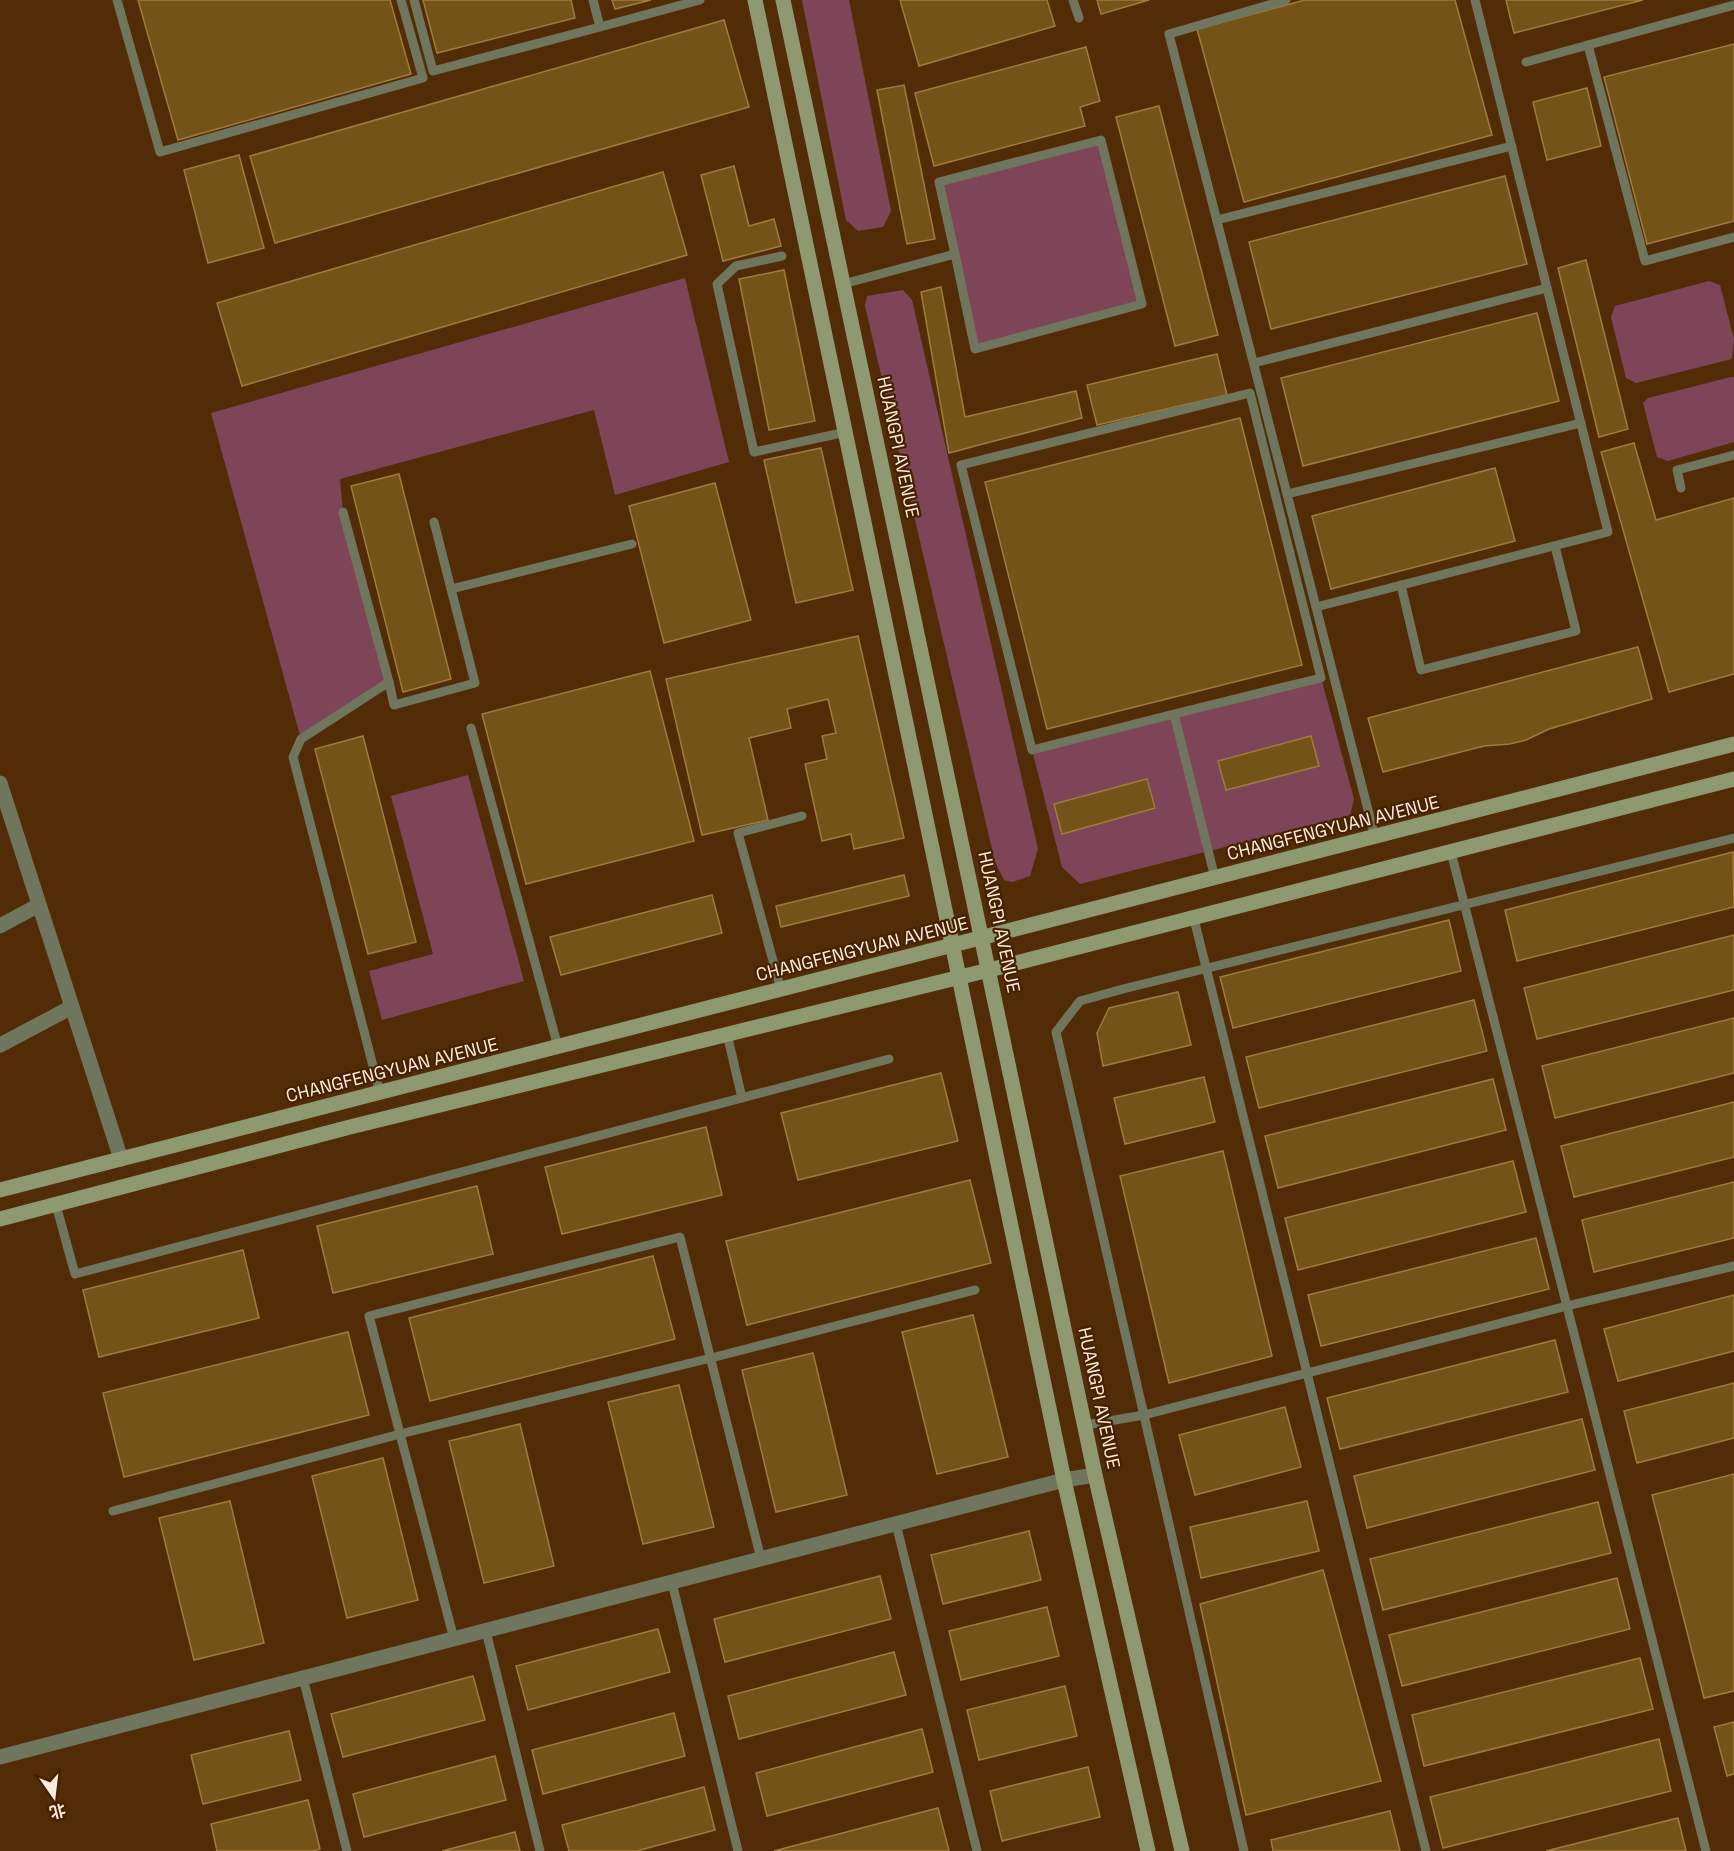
<svg xmlns="http://www.w3.org/2000/svg" width="1734" height="1851" font-family="'Space Grotesk','Noto Sans SC',sans-serif">
<style>
.green{fill:#7e4559}
.building{fill:#735318;stroke:#a07b3d;stroke-width:1.5}
.lines{fill:none;stroke-linecap:round;stroke-linejoin:round}
.lane{stroke:#70765d;stroke-width:9}
.street{stroke:#70765d;stroke-width:15}
.secondary{stroke:#8f9971;stroke-width:15}
.labels{text-anchor:middle;stroke-width:4.5;stroke-linejoin:round;paint-order:stroke}
.street-label{font-size:18px;fill:#feebdd;stroke:#462100}
</style>
<rect width="100%" height="100%" fill="#522c07"/>
<g class="green">
<polygon points="802,0 849,0 891,211 883,227 858,231 846,220"/>
<polygon points="1101,140 1142,304 975,349 939,182"/>
<polygon points="685,278 729,462 615,495 594,410 340,479 343,512 389,682 301,739 211,413"/>
<polygon points="1709,281 1720,285 1734,339 1732,359 1636,383 1626,378 1611,317 1615,306"/>
<polygon points="903,290 912,300 1038,849 1030,876 1012,882 1004,880 995,862 865,306 867,296"/>
<polygon points="1731,377 1734,377 1734,442 1668,461 1657,457 1643,403 1648,398"/>
<polygon points="1321,678 1354,799 1350,815 1080,884 1062,867 1032,750"/>
<polygon points="468,775 524,981 382,1020 369,971 433,954 391,796"/>
</g>
<g class="building">
<polygon points="138,0 390,0 411,74 178,140"/>
<polygon points="423,0 571,0 575,18 437,53"/>
<polygon points="612,0 651,0 615,9"/>
<polygon points="900,0 1047,0 1055,26 919,66"/>
<polygon points="1097,0 1149,0 1101,14"/>
<polygon points="1305,0 1455,0 1492,135 1244,202 1197,29"/>
<polygon points="1506,0 1643,0 1514,33"/>
<polygon points="724,20 749,107 275,243 250,156"/>
<polygon points="1734,44 1734,221 1647,244 1604,77"/>
<polygon points="1086,47 1100,101 1080,107 1085,126 934,166 915,93"/>
<polygon points="904,85 935,239 907,244 877,90"/>
<polygon points="1587,88 1601,146 1547,160 1533,102"/>
<polygon points="1159,106 1218,335 1175,346 1116,117"/>
<polygon points="239,155 264,248 208,263 184,170"/>
<polygon points="734,166 749,226 774,219 781,246 723,261 701,175"/>
<polygon points="663,172 687,255 242,386 217,303"/>
<polygon points="1505,176 1527,264 1271,329 1249,242"/>
<polygon points="1586,260 1628,429 1599,437 1558,268"/>
<polygon points="784,270 815,421 769,430 739,279"/>
<polygon points="941,287 965,417 1076,391 1082,418 949,453 921,292"/>
<polygon points="1537,313 1559,401 1303,466 1281,378"/>
<polygon points="1217,354 1227,395 1097,425 1087,385"/>
<polygon points="1240,418 1302,665 1047,729 985,482"/>
<polygon points="1634,443 1656,520 1734,498 1734,674 1669,692 1601,452"/>
<polygon points="821,448 853,590 796,603 764,460"/>
<polygon points="1495,468 1515,541 1331,589 1312,516"/>
<polygon points="399,474 451,679 403,692 351,486"/>
<polygon points="715,483 751,620 664,643 629,506"/>
<polygon points="858,636 904,838 854,849 851,834 822,841 805,764 827,759 822,736 836,733 828,699 787,709 791,728 749,738 768,820 702,835 666,679"/>
<polygon points="1638,647 1652,699 1549,729 1526,740 1510,744 1484,746 1383,772 1368,718"/>
<polygon points="650,671 694,841 526,884 482,714"/>
<polygon points="363,736 416,942 368,954 315,749"/>
<polygon points="1311,736 1319,766 1226,790 1218,761"/>
<polygon points="1147,779 1155,808 1062,834 1054,804"/>
<polygon points="1733,852 1734,907 1517,961 1505,910"/>
<polygon points="904,875 909,896 781,927 776,906"/>
<polygon points="712,895 722,933 561,975 550,937"/>
<polygon points="1449,920 1461,971 1233,1028 1220,977"/>
<polygon points="1734,935 1734,990 1537,1039 1524,988"/>
<polygon points="1178,992 1191,1045 1103,1066 1097,1033 1109,1008"/>
<polygon points="1474,1000 1487,1051 1259,1108 1246,1057"/>
<polygon points="1734,1018 1734,1073 1555,1118 1542,1066"/>
<polygon points="941,1073 958,1141 798,1180 781,1113"/>
<polygon points="1204,1077 1215,1122 1125,1144 1114,1098"/>
<polygon points="1493,1079 1506,1130 1278,1188 1265,1136"/>
<polygon points="1734,1102 1734,1157 1574,1197 1561,1146"/>
<polygon points="706,1127 722,1195 562,1234 545,1167"/>
<polygon points="1223,1151 1272,1356 1169,1383 1120,1176"/>
<polygon points="1513,1161 1526,1212 1298,1270 1285,1218"/>
<polygon points="970,1180 991,1263 747,1325 726,1241"/>
<polygon points="1734,1182 1734,1238 1594,1272 1582,1220"/>
<polygon points="477,1186 493,1254 333,1293 317,1226"/>
<polygon points="1536,1238 1549,1289 1321,1346 1308,1295"/>
<polygon points="243,1250 259,1318 99,1357 83,1290"/>
<polygon points="653,1256 675,1339 430,1401 409,1318"/>
<polygon points="1734,1295 1734,1351 1618,1381 1604,1329"/>
<polygon points="973,1315 1008,1457 937,1474 902,1332"/>
<polygon points="348,1332 369,1415 124,1477 103,1393"/>
<polygon points="1555,1340 1568,1392 1340,1449 1327,1398"/>
<polygon points="813,1353 847,1495 776,1512 742,1370"/>
<polygon points="1734,1383 1734,1438 1637,1463 1624,1411"/>
<polygon points="679,1385 714,1527 643,1544 608,1402"/>
<polygon points="1285,1407 1301,1467 1195,1495 1179,1435"/>
<polygon points="1582,1419 1595,1470 1367,1528 1354,1476"/>
<polygon points="520,1424 554,1566 484,1583 449,1441"/>
<polygon points="383,1458 418,1600 347,1618 312,1476"/>
<polygon points="1734,1474 1734,1691 1704,1698 1652,1495"/>
<polygon points="230,1501 264,1643 194,1660 159,1518"/>
<polygon points="1307,1501 1319,1551 1201,1578 1190,1527"/>
<polygon points="1598,1502 1611,1553 1383,1610 1370,1559"/>
<polygon points="1029,1531 1041,1580 943,1604 931,1555"/>
<polygon points="1323,1570 1381,1781 1246,1815 1200,1604"/>
<polygon points="880,1576 891,1619 725,1662 714,1619"/>
<polygon points="1617,1578 1630,1629 1402,1686 1389,1635"/>
<polygon points="1047,1607 1059,1656 961,1680 949,1631"/>
<polygon points="658,1629 670,1672 528,1710 516,1666"/>
<polygon points="894,1652 906,1695 739,1739 728,1696"/>
<polygon points="1640,1658 1653,1709 1424,1766 1412,1715"/>
<polygon points="473,1676 485,1720 343,1757 331,1714"/>
<polygon points="1065,1686 1077,1736 979,1760 967,1710"/>
<polygon points="674,1713 685,1756 543,1794 532,1750"/>
<polygon points="1734,1722 1734,1774 1727,1776 1714,1727"/>
<polygon points="922,1729 933,1772 767,1816 756,1773"/>
<polygon points="289,1731 301,1780 203,1804 191,1755"/>
<polygon points="1659,1739 1671,1791 1443,1848 1430,1797"/>
<polygon points="495,1756 506,1800 364,1837 353,1794"/>
<polygon points="1088,1767 1100,1817 1002,1841 990,1791"/>
<polygon points="704,1787 715,1830 637,1851 569,1851 562,1825"/>
<polygon points="308,1800 320,1849 313,1851 217,1851 211,1824"/>
<polygon points="938,1808 949,1851 774,1851"/>
<polygon points="1390,1811 1400,1851 1273,1851 1271,1840"/>
<polygon points="1678,1818 1686,1851 1546,1851"/>
<polygon points="515,1832 520,1851 442,1851"/>
</g>
<g class="lines">
<g class="lane">
<polyline points="117,0 160,152 423,78 401,0"/>
<polyline points="414,0 433,71 600,27 593,0"/>
<polyline points="1073,0 1079,18"/>
<polyline points="1286,0 1169,34 1375,837"/>
<polyline points="600,27 700,0"/>
<polyline points="1588,45 1645,261 1734,237"/>
<polyline points="1526,62 1734,5"/>
<polyline points="1217,220 1512,146"/>
<polyline points="782,256 736,266 717,284 754,452 846,432"/>
<polyline points="843,284 955,254 975,349 1142,304 1101,140 939,182 955,254"/>
<polyline points="1254,363 1547,288"/>
<polyline points="1681,488 1677,470 1734,455"/>
<polyline points="1287,494 1581,423"/>
<polyline points="343,512 389,682"/>
<polyline points="1401,585 1421,670 1576,631 1555,546"/>
<polyline points="451,589 632,544"/>
<polyline points="1316,607 1608,532 1475,0"/>
<polyline points="1174,714 1321,678 1250,393 961,465 1032,750 1174,714 1215,878"/>
<polyline points="471,728 558,1047"/>
<polyline points="1451,852 1706,1851"/>
<polyline points="1194,919 1426,1851"/>
<polyline points="781,990 738,833 802,816"/>
<polyline points="727,1034 742,1098"/>
<polyline points="380,1093 293,757 301,739 389,682 394,705 475,683 434,522"/>
<polyline points="56,1205 75,1274 889,1059"/>
<polyline points="1086,1425 1144,1415 1567,1306 1734,1266"/>
<polyline points="113,1511 400,1434 711,1358 975,1290"/>
<polyline points="896,1524 977,1851"/>
<polyline points="672,1583 738,1851"/>
<polyline points="486,1631 540,1851"/>
<polyline points="454,1639 369,1316 680,1237 761,1559"/>
<polyline points="303,1678 347,1851"/>
<polyline points="1244,1851 1056,1032 1080,1001 1123,989 1734,838"/>
</g>
<g class="street">
<polyline points="0,783 121,1159"/>
<polyline points="0,926 39,905"/>
<polyline points="0,1045 72,1007"/>
<polyline points="0,1757 1064,1480 1095,1475"/>
</g>
<g class="secondary">
<polyline points="755,0 1064,1480 1148,1851"/>
<polyline points="783,0 1095,1475 1182,1851"/>
<polyline points="0,1190 1734,744"/>
<polyline points="0,1219 350,1127 989,970 1734,779"/>
</g>
</g>
<g class="labels">
<g class="street-label">
<text transform="translate(898 447) rotate(78)" y="6">HUANGPI AVENUE</text>
<text transform="translate(1333 828) rotate(-14)" y="6">CHANGFENGYUAN AVENUE</text>
<text transform="translate(999 922) rotate(78)" y="6">HUANGPI AVENUE</text>
<text transform="translate(862 949) rotate(-14)" y="6">CHANGFENGYUAN AVENUE</text>
<text transform="translate(392 1070) rotate(-14)" y="6">CHANGFENGYUAN AVENUE</text>
<text transform="translate(1099 1398) rotate(78)" y="6">HUANGPI AVENUE</text>
</g>
</g>
<g transform="translate(54 1797) rotate(166)" stroke="#462100" stroke-width="4.5" paint-order="stroke">
<path d="M0-4.5L10 22L0 15L-10 22Z" fill="#feebdd"/>
<text y="-9" font-size="16" font-weight="bold" text-anchor="middle" fill="#feebdd">北</text>
</g>
</svg>
